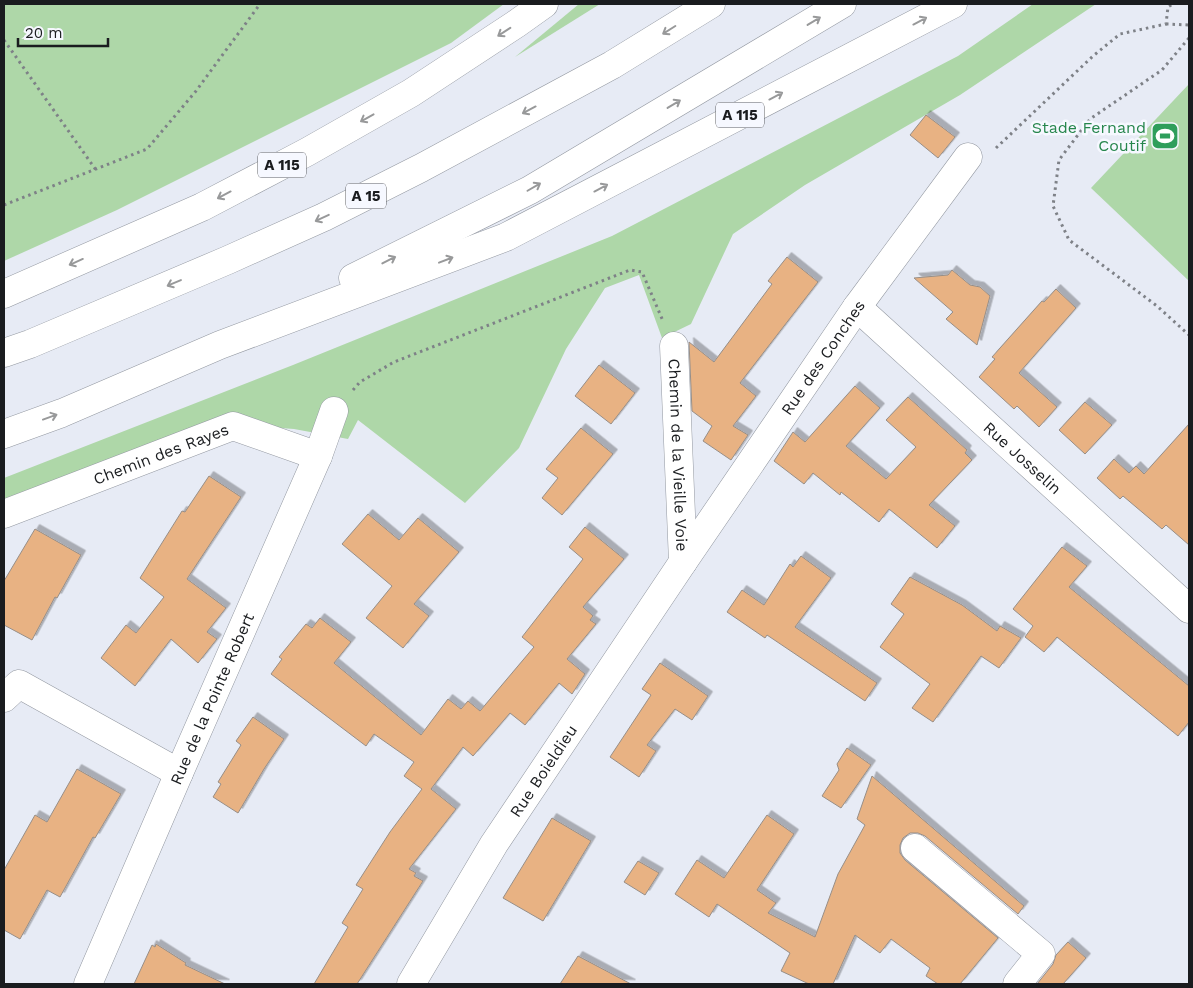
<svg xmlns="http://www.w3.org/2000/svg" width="1193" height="988" font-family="'Work Sans',sans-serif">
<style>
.green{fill:#aed7a8}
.building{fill:#e8b283;stroke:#978e87;filter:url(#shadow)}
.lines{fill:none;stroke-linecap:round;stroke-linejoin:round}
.minor-casing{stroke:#9398a1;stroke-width:29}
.highway-casing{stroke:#9398a1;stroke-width:29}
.path{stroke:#7e8187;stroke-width:3;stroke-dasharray:2.5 4;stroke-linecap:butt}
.minor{stroke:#fff;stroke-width:28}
.highway{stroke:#fff;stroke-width:28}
.oneway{stroke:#98999a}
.labels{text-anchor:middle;stroke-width:5;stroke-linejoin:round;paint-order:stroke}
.shield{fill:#f6f8ff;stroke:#5c5e62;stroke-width:1}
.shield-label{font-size:15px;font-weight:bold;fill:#1a1c1f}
.leisure-label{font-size:16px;fill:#27864d;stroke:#f6f8ff;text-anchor:end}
.street-label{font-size:16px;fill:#1a1c1f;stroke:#f6f8ff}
</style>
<defs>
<filter id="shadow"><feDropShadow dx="4.5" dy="-4.5" stdDeviation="0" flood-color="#0004"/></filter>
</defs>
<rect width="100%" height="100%" fill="#e7ebf5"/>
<g class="green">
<polygon points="4,4 504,4 451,43 117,210 4,261"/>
<polygon points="579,4 600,4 515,57"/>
<polygon points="1033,4 1096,4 960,95 805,185 733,234 691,324 662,338 639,275 605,288 566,349 519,448 465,503 358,420 348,439 294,429 254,426 4,511 4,478 293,365 612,236 958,56"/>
<polygon points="1189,84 1189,281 1091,188"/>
</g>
<g class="building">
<polygon points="926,115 955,137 938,158 910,135"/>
<polygon points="787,257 818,282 740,383 756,396 733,426 748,435 731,460 703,441 712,426 692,411 689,342 714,362 772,284 768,281"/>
<polygon points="952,270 970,285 980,287 990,296 977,345 946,319 953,312 914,278 948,275"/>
<polygon points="1056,289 1076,308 1019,373 1057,407 1039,427 1017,406 1014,409 979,377 995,359 992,357 1042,301 1044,302"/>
<polygon points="599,365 635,393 611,424 575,396"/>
<polygon points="855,386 880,408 846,446 886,479 916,447 886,420 908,397 967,450 965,453 972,460 929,505 955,526 937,548 889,509 879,522 841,492 840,495 813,473 804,484 774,461 793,432 805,442"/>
<polygon points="1085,402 1112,425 1085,454 1059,430"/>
<polygon points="1189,424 1189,545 1166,525 1162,529 1123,496 1120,499 1097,478 1114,459 1129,473 1136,466 1144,474"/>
<polygon points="581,428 613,454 562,515 542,498 558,478 546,469"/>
<polygon points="209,476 241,497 187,579 226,608 207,632 217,639 198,663 171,639 135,686 101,658 126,625 136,633 164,597 140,578 182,511 185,512"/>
<polygon points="368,514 399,540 418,518 459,552 414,604 429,616 403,648 366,618 392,586 342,544"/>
<polygon points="585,527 624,559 583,607 593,616 590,620 596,624 567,659 585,674 572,694 559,683 525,725 510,713 473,756 463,747 431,789 456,809 409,869 416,873 414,876 423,881 357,984 314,984 348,927 342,923 363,889 356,885 390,832 422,789 404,776 414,762 374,734 366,746 271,674 282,659 279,657 306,624 312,628 320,618 351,642 334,663 421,735 448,699 461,709 468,701 480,711 534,647 522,637 583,559 569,547"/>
<polygon points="35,529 81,555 57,598 55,597 32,640 4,625 4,581"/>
<polygon points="1062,547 1087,566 1069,587 1189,686 1189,722 1178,736 1057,637 1044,652 1025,637 1033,626 1013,609"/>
<polygon points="801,556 831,578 795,627 877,683 865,701 767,635 765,638 727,612 742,590 764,605 790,564 793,567"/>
<polygon points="910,577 962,605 997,631 1000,626 1021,638 999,668 981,656 933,722 912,708 930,684 880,647 904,614 891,604"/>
<polygon points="660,663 708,696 692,720 675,709 647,745 656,751 639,777 610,757 651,695 642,689"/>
<polygon points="253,717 284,739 264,769 238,813 213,797 221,784 218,782 241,745 236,741"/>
<polygon points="847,748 871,765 841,808 822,796 839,770 837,764"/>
<polygon points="77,769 121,794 95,838 93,837 60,897 47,890 20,939 4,930 4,870 35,815 47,822"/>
<polygon points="872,776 1024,906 1018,914 925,836 918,833 910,833 903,838 900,845 900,853 905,860 998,938 960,984 938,984 926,976 930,968 891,939 880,953 855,935 833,984 809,984 781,971 790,953 717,904 709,917 675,894 697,860 724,878 767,815 794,834 757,890 776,903 768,913 815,937 838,874 865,825 857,819"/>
<polygon points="552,818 591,841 543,921 503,898"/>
<polygon points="638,861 659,873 645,895 624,882"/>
<polygon points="1068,942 1086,958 1063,984 1037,984 1053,964 1056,955"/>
<polygon points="156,944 186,963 185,965 225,984 134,984 152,945 155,947"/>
<polygon points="578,956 631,984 560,984"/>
</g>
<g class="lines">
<defs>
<g id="minor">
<path id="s1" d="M 857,307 L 1189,609"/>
<path id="s2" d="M 674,346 L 683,562"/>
<path id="s3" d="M 4,514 L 233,426 L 318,456"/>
<polyline points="4,698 19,684 179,773"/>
<polyline points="915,848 1041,954 1017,984"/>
<path id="s4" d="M 88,984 L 179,773 L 318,456 L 334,411"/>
<path id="s5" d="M 411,984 L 494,844 L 683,562 L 857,307 L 968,157"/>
</g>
<g id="highway">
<polyline points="353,278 530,190 842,4"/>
<polyline points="4,294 202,207 307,152 411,93 516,24 544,4"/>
<polyline points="4,353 30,344 228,260 324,217 421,168 612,65 711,4"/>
<polyline points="4,434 62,413 220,345 506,237 953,4"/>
</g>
</defs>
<use href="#minor" class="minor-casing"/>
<use href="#highway" class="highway-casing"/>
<g class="path">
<polyline points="1166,24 1189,25"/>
<polyline points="1189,38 1162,70 1090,119 1059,160 1053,206 1069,240 1157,306 1189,335"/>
<polyline points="4,40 96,170"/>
<polyline points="996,148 1093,56 1120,34 1166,24 1168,7 1173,4"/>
<polyline points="4,205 147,149 196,91 260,4"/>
<polyline points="353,390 360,382 394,362 630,270 642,272 663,321"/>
</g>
<use href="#minor" class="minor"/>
<use href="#highway" class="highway"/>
</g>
<defs><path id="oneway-shaft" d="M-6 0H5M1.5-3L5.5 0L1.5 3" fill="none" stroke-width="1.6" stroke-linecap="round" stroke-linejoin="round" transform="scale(1.25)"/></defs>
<g class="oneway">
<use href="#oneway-shaft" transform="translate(814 21) rotate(-31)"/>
<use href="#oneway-shaft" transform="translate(920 21) rotate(-28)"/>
<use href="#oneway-shaft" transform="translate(669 30) rotate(148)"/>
<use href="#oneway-shaft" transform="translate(504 32) rotate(147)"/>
<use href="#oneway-shaft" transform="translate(776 96) rotate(-28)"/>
<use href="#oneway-shaft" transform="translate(674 104) rotate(-31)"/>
<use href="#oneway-shaft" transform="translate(529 110) rotate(152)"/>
<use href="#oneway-shaft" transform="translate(367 118) rotate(151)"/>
<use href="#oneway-shaft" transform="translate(534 187) rotate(-30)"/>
<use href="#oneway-shaft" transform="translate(601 188) rotate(-28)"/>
<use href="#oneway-shaft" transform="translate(224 195) rotate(152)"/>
<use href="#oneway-shaft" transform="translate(322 218) rotate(155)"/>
<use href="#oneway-shaft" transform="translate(389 260) rotate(-27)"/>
<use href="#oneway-shaft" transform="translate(446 260) rotate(-21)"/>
<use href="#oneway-shaft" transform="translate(76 262) rotate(156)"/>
<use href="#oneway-shaft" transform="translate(174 283) rotate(157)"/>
<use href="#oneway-shaft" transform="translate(50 417) rotate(-20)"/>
</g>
<defs>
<symbol id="stadium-square" viewBox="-11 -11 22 22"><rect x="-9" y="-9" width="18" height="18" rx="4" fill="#2e9e5b" stroke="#f6f8ff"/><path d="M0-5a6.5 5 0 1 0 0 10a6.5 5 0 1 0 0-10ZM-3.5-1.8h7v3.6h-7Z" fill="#fff"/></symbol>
</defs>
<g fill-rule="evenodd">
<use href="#stadium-square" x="1149" y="120" width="32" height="32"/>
</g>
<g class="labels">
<g class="shield">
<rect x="716" y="102.5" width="48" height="25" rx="4"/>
<rect x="258" y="152.5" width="48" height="25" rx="4"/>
<rect x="346" y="183.5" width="40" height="25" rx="4"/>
</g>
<g class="shield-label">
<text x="740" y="120">A 115</text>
<text x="282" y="170">A 115</text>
<text x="366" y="201">A 15</text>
</g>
<g class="leisure-label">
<text x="1146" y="133">Stade Fernand<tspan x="1146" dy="18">Coutif</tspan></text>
</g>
<g class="street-label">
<text dy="6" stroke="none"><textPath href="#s5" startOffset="750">Rue des Conches</textPath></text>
<text dy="6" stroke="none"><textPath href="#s2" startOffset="109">Chemin de la Vieille Voie</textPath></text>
<text dy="6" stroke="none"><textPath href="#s3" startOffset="168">Chemin des Rayes</textPath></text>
<text dy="6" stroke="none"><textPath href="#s1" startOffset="224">Rue Josselin</textPath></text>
<text dy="6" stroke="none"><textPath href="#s4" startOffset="311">Rue de la Pointe Robert</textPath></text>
<text dy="6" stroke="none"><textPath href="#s5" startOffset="251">Rue Boieldieu</textPath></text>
</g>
</g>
<rect width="1193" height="988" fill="none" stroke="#1a1c1f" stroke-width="10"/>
<path d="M18 38v8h90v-8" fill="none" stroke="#1a1c1f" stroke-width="2.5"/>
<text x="25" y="38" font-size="15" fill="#1a1c1f" stroke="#f6f8ff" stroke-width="4" paint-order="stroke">20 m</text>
</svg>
